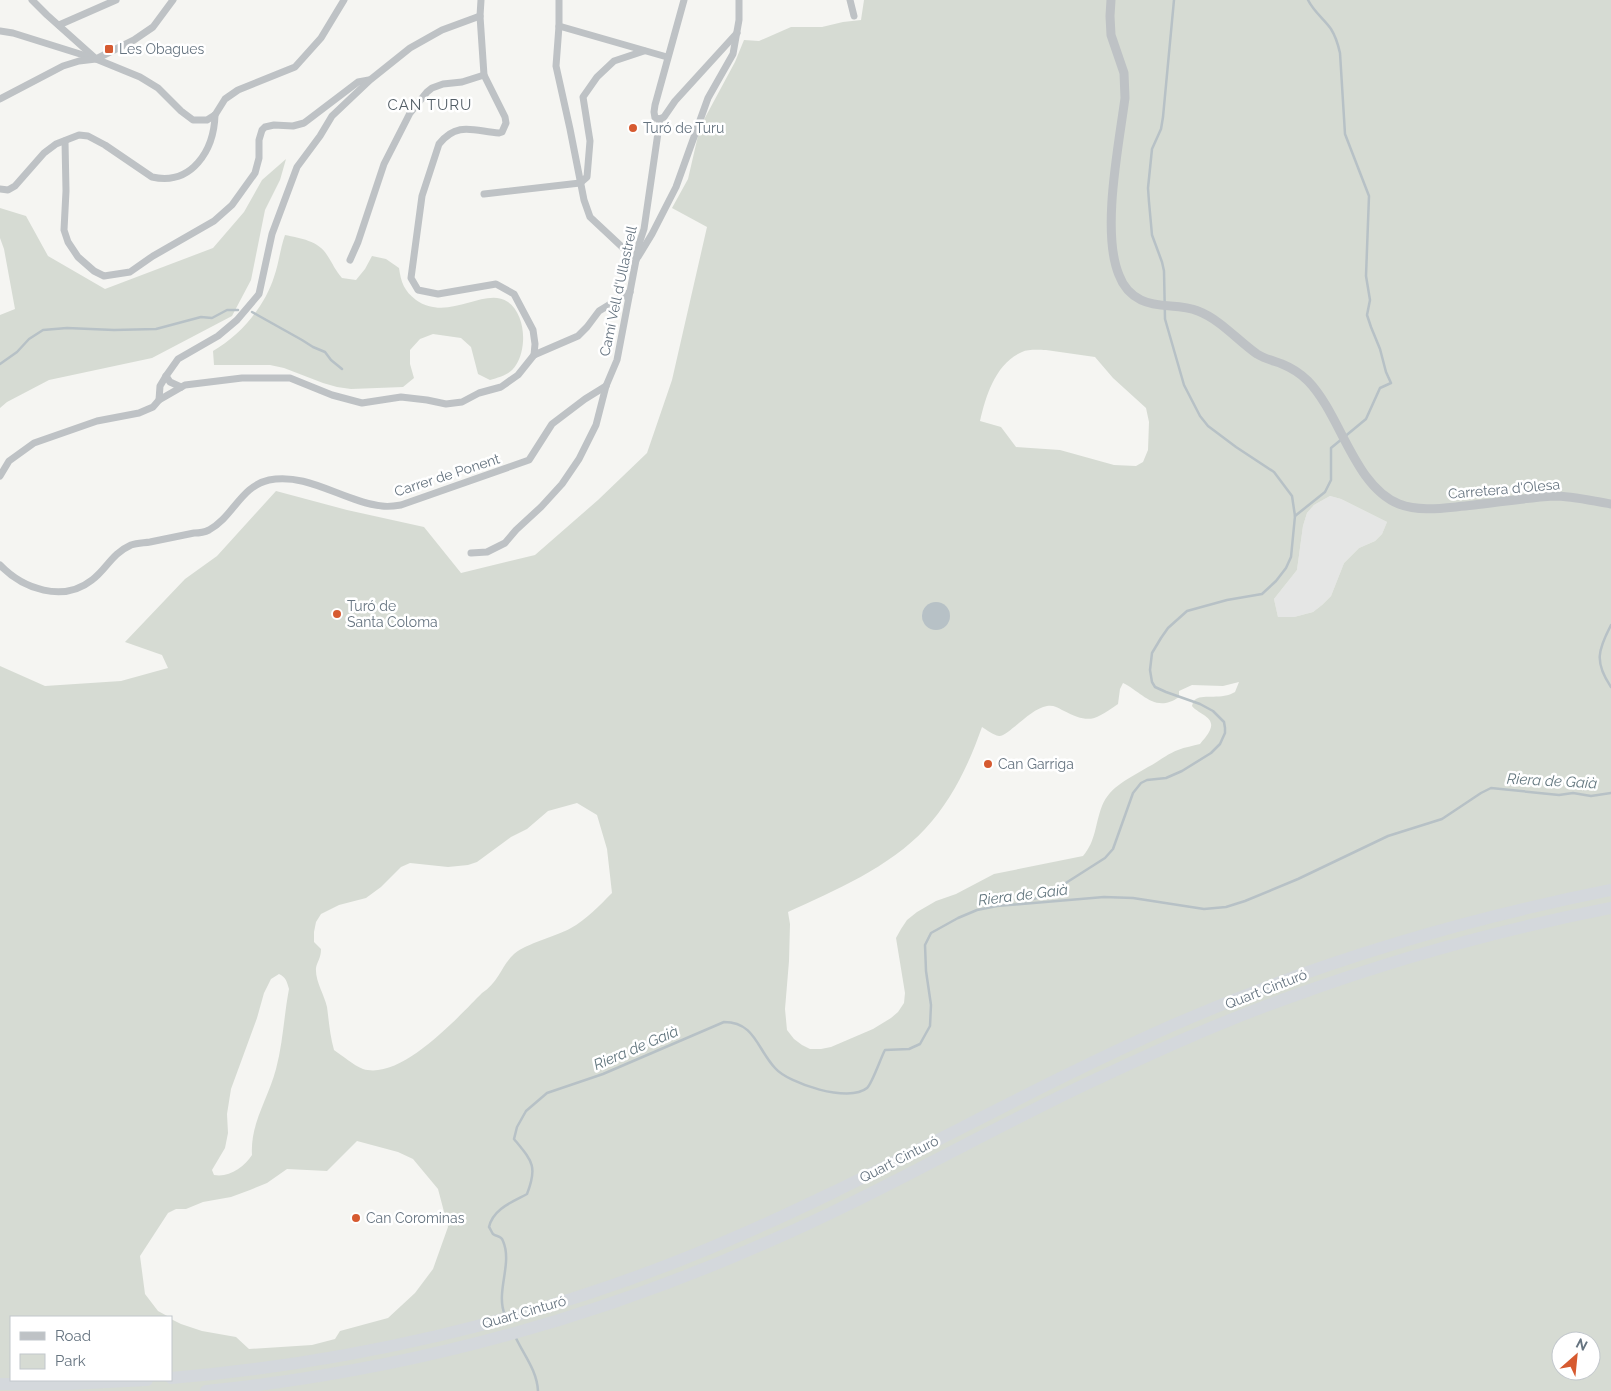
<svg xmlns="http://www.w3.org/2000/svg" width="1611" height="1391" font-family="Raleway,sans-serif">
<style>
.built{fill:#e5e6e5}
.green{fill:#d6dbd3;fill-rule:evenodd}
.water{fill:#b7c1c6}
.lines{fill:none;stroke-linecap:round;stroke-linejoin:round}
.stream{stroke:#b7c1c6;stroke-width:2.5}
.minor{stroke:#bec2c5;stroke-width:7}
.tertiary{stroke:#bec2c5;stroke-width:9}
.motorway{stroke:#d4d8dc;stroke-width:12}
.poi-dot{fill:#d65a30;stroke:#fff;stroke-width:2}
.labels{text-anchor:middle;stroke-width:5;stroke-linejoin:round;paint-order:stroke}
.poi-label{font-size:14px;fill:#667480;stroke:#fff;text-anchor:start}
.street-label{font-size:14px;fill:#667480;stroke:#fff}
.neighbourhood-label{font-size:15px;letter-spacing:1px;fill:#535e66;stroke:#fff}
.water-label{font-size:15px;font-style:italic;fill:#62767e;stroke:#fff}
</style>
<rect width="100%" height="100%" fill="#f5f5f2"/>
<polygon class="built" points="1330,496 1341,499 1387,522 1382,534 1375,541 1359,548 1344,563 1331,596 1322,605 1313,612 1294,617 1278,617 1274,599 1297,570 1303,526 1307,513 1314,505"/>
<g class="green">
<path d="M 864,0 L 1611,0 L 1611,1391 L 0,1391 L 0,666 L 45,686 L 121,681 L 168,668 L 162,655 L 125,642 L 185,579 L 217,556 L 276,491 L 347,510 L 424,527 L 461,573 L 535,555 L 598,500 L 647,453 L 672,380 L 707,227 L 672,208 L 688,179 L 700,127 L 735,62 L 744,40 L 759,41 L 791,27 L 822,27 L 843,22 L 861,20 ZM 1046,350 L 1095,357 L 1113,378 L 1146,408 L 1149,422 L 1148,450 L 1143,462 L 1136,466 L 1114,465 L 1060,450 L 1016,447 L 1001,427 L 980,421 C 986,395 996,363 1022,352 C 1028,349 1039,350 1046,350 ZM 1330,496 L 1341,499 L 1387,522 L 1382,534 L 1375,541 L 1359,548 L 1344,563 L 1331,596 L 1322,605 L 1313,612 L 1294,617 L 1278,617 L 1274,599 L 1297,570 L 1303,526 L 1307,513 L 1314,505 ZM 947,608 L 949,615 L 932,629 C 925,626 921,619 923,611 ZM 1239,682 L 1235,692 C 1222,700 1204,694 1196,699 C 1193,701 1193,703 1192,706 C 1198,714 1216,717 1210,730 C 1208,735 1203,740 1200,744 C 1193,746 1185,747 1178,750 C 1167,754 1158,762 1148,767 C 1130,778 1110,786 1102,806 C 1095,824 1096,841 1083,856 L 994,874 L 956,894 L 936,901 L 917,912 L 907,920 L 901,929 L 896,938 L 905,993 L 904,1003 L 898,1012 L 891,1018 L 873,1029 L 831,1047 L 821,1049 L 810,1049 L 802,1045 L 794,1039 L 787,1030 L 785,1009 L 789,961 L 790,924 L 788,912 C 834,891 890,867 925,829 C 952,800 969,764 982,727 C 987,730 993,735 999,736 C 1008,737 1029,709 1047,706 C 1053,705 1057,707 1062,710 C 1090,724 1093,721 1118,704 L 1120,689 L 1123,683 C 1142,692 1155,714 1179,697 L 1179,691 L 1192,685 L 1223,686 ZM 577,803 L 597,815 L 607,849 L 612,893 C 600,905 586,920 571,928 C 555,937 527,943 514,954 C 501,966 499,982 482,993 C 459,1016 401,1081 363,1069 C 353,1065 343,1056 334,1050 C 330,1036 329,1022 327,1007 C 324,994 315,981 316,968 C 317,962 321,958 321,949 L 314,942 L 314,932 L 316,922 L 321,914 L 339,905 L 366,898 L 381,887 L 401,867 L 410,863 L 448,867 L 468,865 L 477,862 L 511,837 L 527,829 L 548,811 ZM 279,974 C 286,977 287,982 289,989 C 284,1015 283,1043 276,1069 C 268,1099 250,1124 252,1155 C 244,1167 229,1178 214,1175 L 212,1170 L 225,1148 L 228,1133 L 227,1114 L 231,1089 L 257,1018 L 264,993 L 271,979 ZM 357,1141 L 398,1152 L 413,1159 L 438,1189 L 448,1227 L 433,1269 L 415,1293 L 388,1318 L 340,1331 L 335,1339 L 312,1345 L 249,1349 L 236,1337 L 202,1331 L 181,1324 L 171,1319 L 171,1380 L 11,1380 L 11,1317 L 169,1317 L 158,1311 L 145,1294 L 140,1256 L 168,1213 L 176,1209 L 186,1209 L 203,1202 L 231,1197 L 250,1190 L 267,1183 L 287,1169 L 327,1171 ZM 1561,1341 L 1591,1341 L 1591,1371 L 1561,1371 Z"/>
<polygon points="286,159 280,180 265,210 251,280 232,316 152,358 49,380 7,402 0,408 0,315 15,309 4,249 0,238 0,208 26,216 48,256 105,289 213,248 244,212 262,180"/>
<path d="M 285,235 C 300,238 319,241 327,255 C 333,264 335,270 342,278 L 356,280 L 365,269 L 372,256 L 386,259 L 399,268 C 401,282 404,291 416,300 C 449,323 484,286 508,302 C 526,315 527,348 516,365 C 510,375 500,377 490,380 L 478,374 L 471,347 L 461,338 L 433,334 L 420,339 L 410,350 L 410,364 L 414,378 L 403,387 L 351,389 L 337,387 L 323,383 L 284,368 L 270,365 L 214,365 L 213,351 C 240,336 265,306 274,277 C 279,263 280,249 285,235 Z"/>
</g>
<circle class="water" cx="936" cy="616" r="14"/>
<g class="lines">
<g class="stream">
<polyline points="252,312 302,340 313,347 325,352 331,360 342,369"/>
<polyline points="0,364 17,352 29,339 43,330 67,328 114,330 156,329 201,317 212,318 227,310 238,310"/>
<path d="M 1295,516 L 1325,492 L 1331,480 L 1331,448 L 1366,419 L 1380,388 L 1391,383 L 1386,372 L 1380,349 L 1371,327 L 1367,315 L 1370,300 L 1366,276 L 1369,196 L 1345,134 L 1340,53 C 1338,44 1336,37 1331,29 C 1324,19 1314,12 1308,0"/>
<path d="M 1611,625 C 1598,650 1594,662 1611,687"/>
<polyline points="1019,903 1047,895 1105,858 1113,849 1133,793 1141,783 1147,780 1166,778 1182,771 1211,753 1220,744 1225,733 1225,728 1224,722 1213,711 1200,704 1166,692 1155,687 1152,682 1150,670 1152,653 1161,638 1168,628 1187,611 1227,600 1262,594 1276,581 1286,568 1291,557 1295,516 1292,496 1274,472 1236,447 1208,426 1200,416 1184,385 1165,319 1164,271 1162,262 1152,235 1149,202 1148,188 1152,149 1161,129 1163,117 1174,0"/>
<path d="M 505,1315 C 495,1292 513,1264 503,1241 C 501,1235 497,1237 493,1234 C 492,1233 490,1228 489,1227 C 493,1209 512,1202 527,1194 C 538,1166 532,1161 514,1139 L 517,1127 L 526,1111 L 547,1093 L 603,1074 L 724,1022 C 755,1022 757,1049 775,1068 C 789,1084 849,1103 867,1088 C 872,1084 881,1057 885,1050 L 909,1049 L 920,1044 L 930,1026 L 931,1005 L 926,971 L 925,945 L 931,933 L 958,918 L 977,910 L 997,906 L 1104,897 L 1133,898 L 1204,909 L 1226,907 L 1245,901 L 1298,879 L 1388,836 L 1442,819 L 1481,793 L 1491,788 L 1559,795 L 1573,793 L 1591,796 L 1611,793"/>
<path d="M 515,1336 C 523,1354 537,1370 538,1391"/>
</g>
<g class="minor">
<polyline points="32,0 47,15 94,57"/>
<path d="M 481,0 L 480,16 L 484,75 L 505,117 L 506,123 L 502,132 L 499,133 C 474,131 457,121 439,144 L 422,196 L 411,278 L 418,290 L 438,294 L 496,284 L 514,294 L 533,330 L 535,344 L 534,355"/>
<polyline points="559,0 559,26 556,66 570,129 584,200 590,217 636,260"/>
<polyline points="850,0 854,16"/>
<polyline points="59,25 116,0"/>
<polyline points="559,26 667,57"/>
<polyline points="0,31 13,33 96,59 140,77 158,88 181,111 193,120 207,120 215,115 225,99 238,90 295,67 321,38 344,0"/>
<polyline points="0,99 63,66 79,61 96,59 134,40 153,27 173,0"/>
<polyline points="660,119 655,118 654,112 655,105 684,0"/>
<polyline points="65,141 66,191 64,230 68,242 78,257 94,271 104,276 130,272 153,256 214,221 232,205 255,173 259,158 259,140 262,130 265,127 274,125 293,126 304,123 358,82 369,80"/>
<path d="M 0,189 L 8,190 L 15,186 L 44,153 L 56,144 L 79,135 L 88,136 L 105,145 L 152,177 C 192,186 214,150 215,115"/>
<polyline points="484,194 580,183 587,177 590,141 583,97 597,77 614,61 644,51"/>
<polyline points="638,257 652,234 676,187 708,98 733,54 739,20 739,0"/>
<polyline points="350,260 358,242 384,164 410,113 427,92 432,88 443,84 462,82 484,75"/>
<polyline points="166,376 170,382 181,387"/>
<polyline points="159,400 185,385 242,378 290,378 332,395 362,403 401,397 427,400 446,404 462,402 479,393 501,387 518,375 534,355 578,336 587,327 599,311 630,292"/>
<polyline points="0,476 9,461 34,443 97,421 139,413 153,407 159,400 160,386 166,376 178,359 218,336 237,320 259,294 272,234 297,167 320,136 332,116 370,80 410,48 442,30 480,16"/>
<polyline points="471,553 487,552 505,543 516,530 541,507 562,484 579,459 596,425 606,386 617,360 636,260 638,247 644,229 660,119 664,117 675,101 737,33"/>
<path d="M 0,565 C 23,589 63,603 92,580 C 107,569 111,554 131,545 C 137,543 144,543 150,542 C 165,539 179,536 194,533 C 199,533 205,532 209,530 C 233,517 241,486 269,480 C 308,472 344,502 382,506 C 388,507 395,506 401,505 L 529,460 L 552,424 L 585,399 L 606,386"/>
</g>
<path class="tertiary" d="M 1111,0 L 1110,16 L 1111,35 L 1124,73 L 1125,98 C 1119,144 1101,232 1119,275 C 1123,286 1131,295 1141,300 C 1160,309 1179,303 1198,311 C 1221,320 1237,340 1257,354 C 1265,359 1274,361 1282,364 C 1292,368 1301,374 1308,381 C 1341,415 1354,486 1399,504 C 1420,512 1443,508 1465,506 C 1494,503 1524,498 1553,496 C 1573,496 1592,501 1611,504"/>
<g class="motorway">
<path d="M 171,1378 C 349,1363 528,1322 693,1255 C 857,1189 1010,1097 1171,1026 C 1312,964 1460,920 1611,890"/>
<polyline points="0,1384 69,1384 147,1380"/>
<path d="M 206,1391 C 395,1372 582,1323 756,1247 C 869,1199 975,1137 1086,1084 C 1154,1052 1222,1021 1293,996 C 1397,958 1503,929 1611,908"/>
</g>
</g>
<g class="poi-dot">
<rect x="104" y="44" width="10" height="10" rx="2.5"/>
<circle cx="633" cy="128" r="5"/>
<circle cx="337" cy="614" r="5"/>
<circle cx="988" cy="764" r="5"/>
<circle cx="356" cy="1218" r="5"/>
</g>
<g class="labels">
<g class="poi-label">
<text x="119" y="54">Les Obagues</text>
<text x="643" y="133">Turó de Turu</text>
<text x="347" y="611">Turó de<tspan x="347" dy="16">Santa Coloma</tspan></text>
<text x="998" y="769">Can Garriga</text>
<text x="366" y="1223">Can Corominas</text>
</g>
<g class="street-label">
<text transform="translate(618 291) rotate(-78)" y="5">Camí Vell d'Ullastrell</text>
<text transform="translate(447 475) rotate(-18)" y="5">Carrer de Ponent</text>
<text transform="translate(1504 489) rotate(-5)" y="5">Carretera d'Olesa</text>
<text transform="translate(1266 989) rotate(-21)" y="5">Quart Cinturó</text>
<text transform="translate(899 1159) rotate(-27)" y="5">Quart Cinturó</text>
<text transform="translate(524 1312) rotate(-16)" y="5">Quart Cinturó</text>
</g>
<g class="neighbourhood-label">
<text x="430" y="110">CAN TURU</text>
</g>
<g class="water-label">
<text transform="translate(1552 781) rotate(3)" y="5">Riera de Gaià</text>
<text transform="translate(1023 895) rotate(-7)" y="5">Riera de Gaià</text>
<text transform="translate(636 1048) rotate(-23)" y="5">Riera de Gaià</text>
</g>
</g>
<rect x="10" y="1316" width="162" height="65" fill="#ffffff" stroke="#c2c7cc"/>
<rect x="20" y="1332" width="25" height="8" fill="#bec2c5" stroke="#c2c7cc"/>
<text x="55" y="1341" font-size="15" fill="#667480">Road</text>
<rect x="20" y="1354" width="25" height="15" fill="#d6dbd3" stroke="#c2c7cc"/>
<text x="55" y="1366" font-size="15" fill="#667480">Park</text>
<g transform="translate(1576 1356) rotate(27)"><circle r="24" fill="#ffffff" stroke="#c2c7cc"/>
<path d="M0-4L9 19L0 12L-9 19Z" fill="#d65a30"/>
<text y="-8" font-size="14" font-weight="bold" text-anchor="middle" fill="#667480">N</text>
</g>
</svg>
